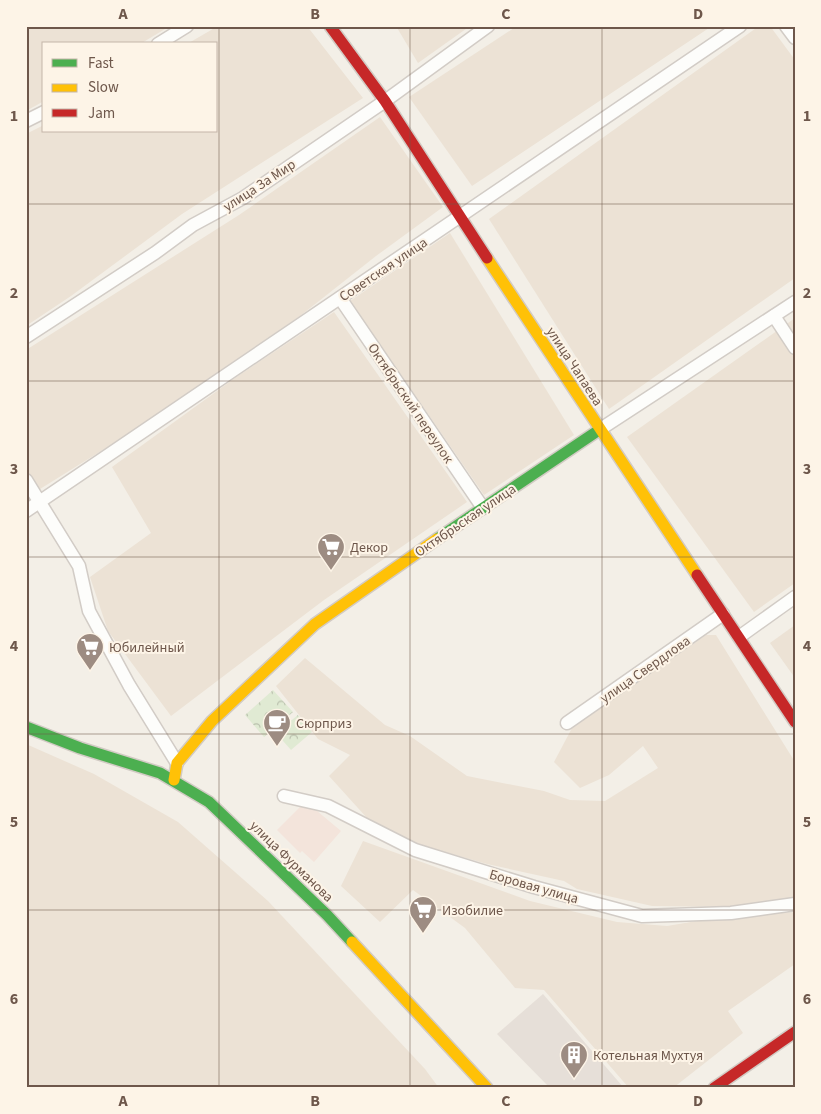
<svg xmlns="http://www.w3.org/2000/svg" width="821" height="1114" font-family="'Source Sans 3',sans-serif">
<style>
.residential{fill:#ece2d5}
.commercial{fill:#f3e4db}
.industrial{fill:#e6dfd8}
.forest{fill:url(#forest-crowns)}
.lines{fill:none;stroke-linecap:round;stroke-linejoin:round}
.street-casing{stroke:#d2ccc6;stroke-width:15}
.fast-casing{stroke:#d2cbc4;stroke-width:14}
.slow-casing{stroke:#d2cbc4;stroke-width:14}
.jam-casing{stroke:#d2cbc4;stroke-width:14}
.street{stroke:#fdfdfb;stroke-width:12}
.fast{stroke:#4caf50;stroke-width:11}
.slow{stroke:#ffc107;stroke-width:11}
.jam{stroke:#c62828;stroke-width:11}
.grid{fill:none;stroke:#6e574b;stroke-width:1;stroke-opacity:0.55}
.labels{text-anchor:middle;stroke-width:4;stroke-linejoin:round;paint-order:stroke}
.street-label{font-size:14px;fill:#6e574b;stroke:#fdf4e7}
.poi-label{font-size:14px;fill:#6e574b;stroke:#fdf4e7;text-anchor:start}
.neatline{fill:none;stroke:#6e574b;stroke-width:2}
.grid-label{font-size:16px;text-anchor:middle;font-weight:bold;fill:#6e574b}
</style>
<defs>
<pattern id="forest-crowns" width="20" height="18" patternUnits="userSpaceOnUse" patternTransform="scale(1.25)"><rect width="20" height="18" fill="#e0ead3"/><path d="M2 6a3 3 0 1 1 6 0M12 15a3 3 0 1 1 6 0" fill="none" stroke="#bac0ad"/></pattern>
</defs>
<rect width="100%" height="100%" fill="#f3efe7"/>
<g class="residential">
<polygon points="26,26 170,26 140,44 44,44 44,101 26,111"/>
<polygon points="218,26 307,26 363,98 182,214 71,296 26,326 26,134 44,125 44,131 216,131 216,44 187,44"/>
<polygon points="396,26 470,26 418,63"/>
<polygon points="517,26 712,26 472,186 409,97"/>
<polygon points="759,26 770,26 795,60 795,278 609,409 489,219"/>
<polygon points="380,117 443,207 376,256 300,316 130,433 40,489 26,469 26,350 239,215"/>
<polygon points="450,233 574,435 484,495 350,301"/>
<polygon points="334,312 467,502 324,600 171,716 108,631 90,577 151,533 112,467 235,378"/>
<polygon points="795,318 795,583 754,612 627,437"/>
<polygon points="795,625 795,678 770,643"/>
<polygon points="706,635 716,635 795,762 795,900 730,907 652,906 577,889 564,881 487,864 414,843 367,818 329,776 350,755 318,739 276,686 305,658 385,725 410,736 467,776 544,791 570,800 605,801 658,768 643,746 609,775 580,788 554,762 572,728"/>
<polygon points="26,744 94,774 178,822 268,901 425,1069 439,1088 26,1088"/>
<polygon points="363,841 530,901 617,922 667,926 721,917 795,912 795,964 728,1011 743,1033 673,1088 629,1088 544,990 515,988 465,928 413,890 380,922 341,886"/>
</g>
<polygon class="commercial" points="302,805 317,811 341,831 314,862 302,851 300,853 277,830"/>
<polygon class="industrial" points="543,994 624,1088 550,1088 497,1034"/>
<g class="forest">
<polygon points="273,690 293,712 264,737 245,715"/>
<polygon points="298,715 312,732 291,750 276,733"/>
</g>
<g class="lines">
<defs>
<g id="street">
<polyline points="786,26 795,38"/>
<polyline points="158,44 187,26"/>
<polyline points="26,121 44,112"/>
<polyline points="340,298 483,508"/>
<polyline points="774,316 795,348"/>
<polyline points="26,337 155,253 193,225 243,198 385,101 488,26"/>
<polyline points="599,430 795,302"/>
<polyline points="26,480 79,566 89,611 129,685 177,763"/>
<polyline points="26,511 740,26"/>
<polyline points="739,637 795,597"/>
<polyline points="567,723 723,614"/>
<polyline points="284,796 328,806 415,850 534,887 642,916 731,913 795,904"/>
</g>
<g id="fast">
<polyline points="437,539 599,430"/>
<polyline points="26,727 80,748 160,773 209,802 327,915 352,942"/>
</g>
<g id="slow">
<polyline points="487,258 697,575"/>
<polyline points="174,780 177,763 212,721 315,624 437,539"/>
<polyline points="352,942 487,1088"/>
</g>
<g id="jam">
<polyline points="330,26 385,101 487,258"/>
<polyline points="697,575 795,722"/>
<polyline points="714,1088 795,1032"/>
</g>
</defs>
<use href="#street" class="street-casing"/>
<use href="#fast" class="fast-casing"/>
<use href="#slow" class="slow-casing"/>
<use href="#jam" class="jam-casing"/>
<use href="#street" class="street"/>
<use href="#fast" class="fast"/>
<use href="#slow" class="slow"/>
<use href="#jam" class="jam"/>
</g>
<path class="grid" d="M 219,26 L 219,1088M 410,26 L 410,1088M 602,26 L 602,1088M 26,204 L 795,204M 26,381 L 795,381M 26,557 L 795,557M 26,734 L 795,734M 26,910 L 795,910"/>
<defs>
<symbol id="supermarket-pin" viewBox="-11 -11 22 30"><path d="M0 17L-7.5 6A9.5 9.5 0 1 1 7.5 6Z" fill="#9d8c82" stroke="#fdf4e7"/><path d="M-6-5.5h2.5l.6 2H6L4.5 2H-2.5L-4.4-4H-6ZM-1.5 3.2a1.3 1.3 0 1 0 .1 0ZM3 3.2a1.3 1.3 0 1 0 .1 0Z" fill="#fff"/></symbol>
<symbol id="cafe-pin" viewBox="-11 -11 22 30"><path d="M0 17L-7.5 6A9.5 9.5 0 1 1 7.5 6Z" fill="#9d8c82" stroke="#fdf4e7"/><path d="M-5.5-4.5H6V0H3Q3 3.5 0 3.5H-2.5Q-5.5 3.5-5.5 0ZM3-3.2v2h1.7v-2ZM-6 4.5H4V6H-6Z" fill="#fff"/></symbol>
<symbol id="building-pin" viewBox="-11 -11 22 30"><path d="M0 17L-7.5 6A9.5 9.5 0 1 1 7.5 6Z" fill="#9d8c82" stroke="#fdf4e7"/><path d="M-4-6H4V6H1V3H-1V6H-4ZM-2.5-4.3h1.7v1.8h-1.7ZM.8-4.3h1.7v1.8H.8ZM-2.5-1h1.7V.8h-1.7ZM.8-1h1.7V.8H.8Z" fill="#fff"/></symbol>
</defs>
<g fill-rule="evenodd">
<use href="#supermarket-pin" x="315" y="531" width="32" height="43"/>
<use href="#supermarket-pin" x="74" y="631" width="32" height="43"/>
<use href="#cafe-pin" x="261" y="707" width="32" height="43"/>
<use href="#supermarket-pin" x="407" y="894" width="32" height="43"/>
<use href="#building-pin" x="558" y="1039" width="32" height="43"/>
</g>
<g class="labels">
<g class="street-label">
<text transform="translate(259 185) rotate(-33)" y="5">улица За Мир</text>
<text transform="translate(383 269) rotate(-34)" y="5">Советская улица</text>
<text transform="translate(575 366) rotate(57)" y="5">улица Чапаева</text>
<text transform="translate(411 403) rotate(56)" y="5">Октябрьский переулок</text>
<text transform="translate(465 520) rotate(-34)" y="5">Октябрьская улица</text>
<text transform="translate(645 669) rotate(-35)" y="5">улица Свердлова</text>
<text transform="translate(292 861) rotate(44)" y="5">улица Фурманова</text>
<text transform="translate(534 886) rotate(16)" y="5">Боровая улица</text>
</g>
<g class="poi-label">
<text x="350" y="552">Декор</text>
<text x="109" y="652">Юбилейный</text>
<text x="296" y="728">Сюрприз</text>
<text x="442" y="915">Изобилие</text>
<text x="593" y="1060">Котельная Мухтуя</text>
</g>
</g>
<rect width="821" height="1114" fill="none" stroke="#fdf4e7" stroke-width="55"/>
<rect x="42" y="42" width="175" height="90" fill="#fdf4e7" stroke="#c4b5a9"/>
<rect x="52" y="59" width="25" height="8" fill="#4caf50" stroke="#c4b5a9"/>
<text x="88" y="68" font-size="15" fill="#6e574b">Fast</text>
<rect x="52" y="84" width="25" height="8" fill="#ffc107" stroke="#c4b5a9"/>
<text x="88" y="92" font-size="15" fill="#6e574b">Slow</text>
<rect x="52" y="109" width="25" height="8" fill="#c62828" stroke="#c4b5a9"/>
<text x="88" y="118" font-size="15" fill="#6e574b">Jam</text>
<rect x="28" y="28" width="766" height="1058" class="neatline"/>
<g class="grid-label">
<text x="123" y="19">A</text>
<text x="315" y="19">B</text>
<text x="506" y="19">C</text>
<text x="698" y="19">D</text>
<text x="14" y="121">1</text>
<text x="807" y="121">1</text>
<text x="14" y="298">2</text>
<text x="807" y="298">2</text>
<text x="14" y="474">3</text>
<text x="807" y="474">3</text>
<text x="14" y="651">4</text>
<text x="807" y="651">4</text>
<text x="14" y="827">5</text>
<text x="807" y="827">5</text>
<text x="14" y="1004">6</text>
<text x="807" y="1004">6</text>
<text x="123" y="1106">A</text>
<text x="315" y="1106">B</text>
<text x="506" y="1106">C</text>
<text x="698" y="1106">D</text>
</g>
</svg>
